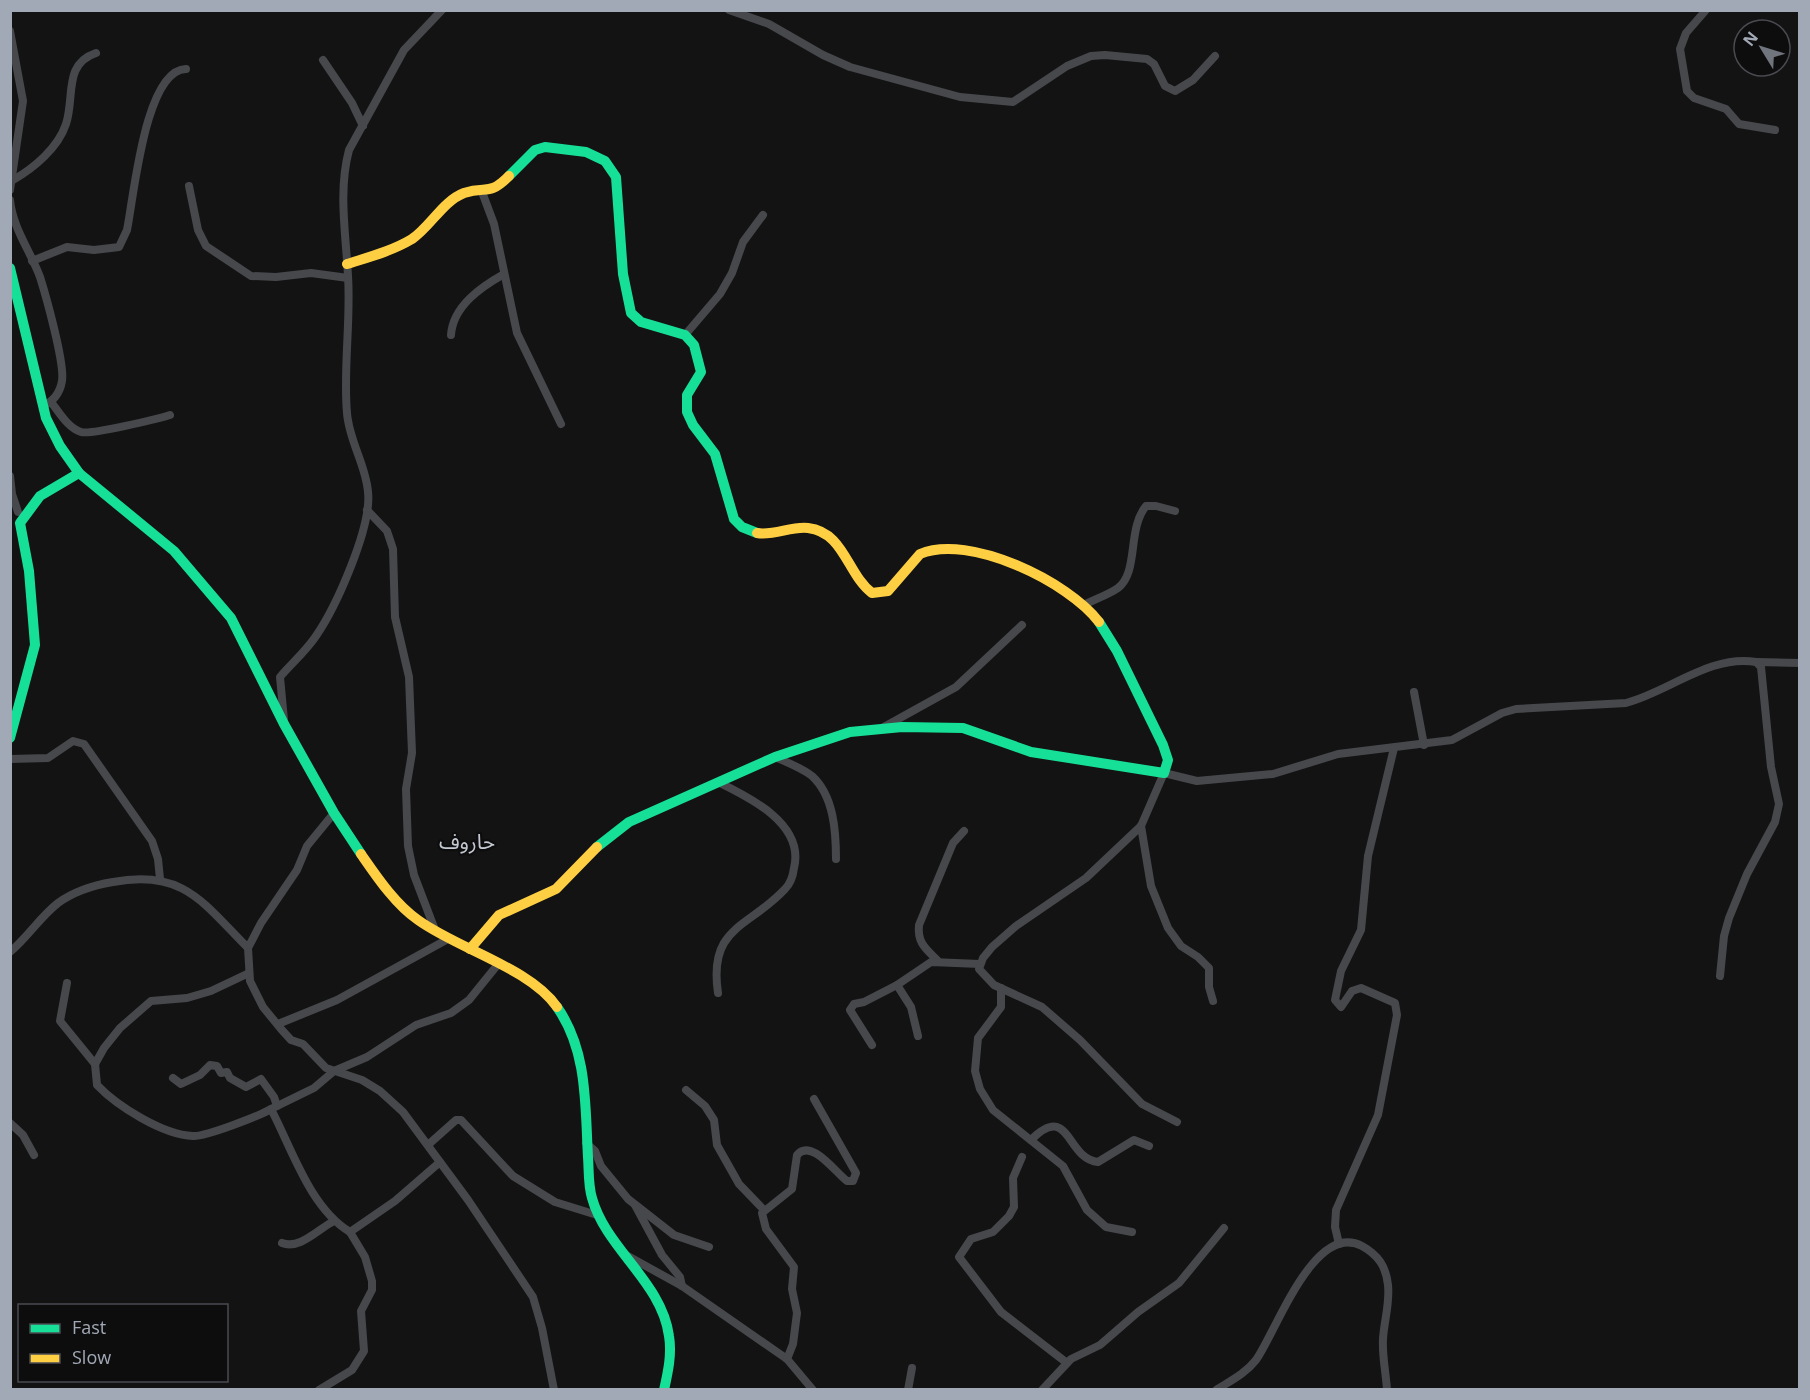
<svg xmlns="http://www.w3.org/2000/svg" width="1810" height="1400" font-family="'Open Sans','Noto Sans Arabic',sans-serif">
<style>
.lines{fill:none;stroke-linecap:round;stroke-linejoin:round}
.street{stroke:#46484c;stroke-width:8}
.fast{stroke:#16e098;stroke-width:10}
.slow{stroke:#ffcf43;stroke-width:10}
.labels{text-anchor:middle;stroke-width:4.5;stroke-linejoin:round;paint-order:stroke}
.quarter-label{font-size:21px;fill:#c3c8d1;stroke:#0d0d0e}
</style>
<rect width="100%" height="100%" fill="#131313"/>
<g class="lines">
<g class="street">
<polyline points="729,10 769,24 823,55 850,67 960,97 1013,102 1067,66 1091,56 1105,55 1147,59 1154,64 1165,86 1175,91 1193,80 1215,56"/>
<polyline points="1706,10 1686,33 1680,49 1687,91 1694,98 1726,109 1739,124 1775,130"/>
<polyline points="10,31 23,101 10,190"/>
<polyline points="323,60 352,103 363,126"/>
<path d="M 13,180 C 34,168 58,148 66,124 C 75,97 63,64 96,53"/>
<polyline points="189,186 198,230 206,246 251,276 276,277 311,273 348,278"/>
<polyline points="482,192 494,224 517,333 561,424"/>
<path d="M 10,200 C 13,229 30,250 40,277 C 46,296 65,364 62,381 C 60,393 54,401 43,406"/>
<path d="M 32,261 L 67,247 L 94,250 L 119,247 L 127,230 C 134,196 145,70 186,69"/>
<path d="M 451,335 C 453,306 481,287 504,274"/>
<polyline points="685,335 720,294 732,273 743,242 763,215"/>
<path d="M 51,402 C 59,412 68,428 81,432 C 91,435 157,419 170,415"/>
<polyline points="10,476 12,494 18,512"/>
<polyline points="367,510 387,531 393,549 395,617 409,677 412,753 406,789 408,846 414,875 435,930"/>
<path d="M 1084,605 C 1095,599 1108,595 1118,588 C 1139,572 1127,529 1146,506 L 1156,506 L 1175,511"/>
<polyline points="1757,662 1800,663"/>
<polyline points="1414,692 1424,745"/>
<path d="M 284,720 L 280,677 C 292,663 306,651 316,636 C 336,607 372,527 368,492 C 366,465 349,441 347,413 C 343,368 351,322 348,276 C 346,235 338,191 349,150 L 404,50 L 442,10"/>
<polyline points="882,728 956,687 1022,625"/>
<path d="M 775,757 C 786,762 802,768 812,776 C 834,796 836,832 836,859"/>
<polyline points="10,759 48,758 73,741 84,744 152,841 158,859 160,879"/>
<polyline points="1141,826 1151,886 1168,928 1181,946 1198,957 1209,968 1209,987 1213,1001"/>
<polyline points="248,948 250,981 263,1007 281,1029 291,1040 303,1044 326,1068 362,1080 380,1091 403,1112 468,1200 533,1297 542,1328 554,1390"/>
<path d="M 10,952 C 28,937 40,917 58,903 C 73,892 95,885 113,882 C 184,869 203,903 248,948 L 261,923 L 297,870 L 307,846 L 334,813"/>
<path d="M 938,961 C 926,949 917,943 919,925 L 953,843 L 964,831"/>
<path d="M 249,973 L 211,991 L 187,998 L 151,1001 L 120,1028 L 104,1048 L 95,1064 L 97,1085 C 117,1106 163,1135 193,1136 C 205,1137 259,1116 271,1109 C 292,1149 310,1208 350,1232"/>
<polyline points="67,983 60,1021 95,1064"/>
<polyline points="897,985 911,1007 918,1036"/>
<polyline points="1001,988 1001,1007 978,1038 975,1071 980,1089 993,1110 1063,1166 1087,1210 1106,1227 1132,1232"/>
<path d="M 718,993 C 708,926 749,928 785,889 C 790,884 793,876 794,868 C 805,824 749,797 718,782"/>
<polyline points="278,1024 337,1000 448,939"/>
<polyline points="872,1045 850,1010 854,1004 864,1002 897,985 931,962 980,964"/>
<polyline points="173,1078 181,1084 200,1075 210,1065 217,1066 221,1073 227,1072 230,1078 246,1087 261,1079 274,1097 277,1106"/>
<polyline points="686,1090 705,1106 714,1120 717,1145 739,1184 764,1210"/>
<polyline points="271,1109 314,1088 334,1071 367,1057 416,1025 451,1013 469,1000 499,963"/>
<path d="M 1177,1122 L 1142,1104 L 1080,1040 L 1042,1007 L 994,985 L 979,969 L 983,958 L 992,947 L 1016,926 L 1086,878 L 1141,826 L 1164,773 L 1197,781 L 1273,774 L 1338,754 L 1452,740 L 1502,713 L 1516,709 L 1626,703 C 1668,692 1711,654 1756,662 L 1761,667 L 1771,767 L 1779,804 L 1775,822 L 1747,874 L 1729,918 L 1724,936 L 1720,976"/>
<polyline points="10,1123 23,1135 34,1155"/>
<path d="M 1031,1140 C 1070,1101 1066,1159 1098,1162 L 1134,1140 L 1149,1146"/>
<polyline points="586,1143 595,1151 601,1166 628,1199 674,1235 709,1247"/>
<polyline points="429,1144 456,1120 461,1120 513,1176 555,1202 597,1215"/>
<polyline points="1022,1157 1013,1178 1014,1207 1009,1216 993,1232 971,1239 959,1257 1001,1312 1067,1363"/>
<polyline points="635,1205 662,1255 680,1277 682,1286"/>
<path d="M 282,1243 C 300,1250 318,1229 334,1221"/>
<polyline points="1339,1244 1335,1227 1336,1210 1378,1115 1397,1015 1395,1003 1361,988 1352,991 1341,1007 1335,1000 1341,971 1361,930 1368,856 1394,748"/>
<polyline points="626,1255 682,1286 787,1359 813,1390"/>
<path d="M 787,1359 L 793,1344 L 797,1313 L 792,1289 L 794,1267 L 766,1229 L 762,1213 L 792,1189 L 797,1155 C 811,1138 835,1172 847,1181 L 853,1181 L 856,1173 L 814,1099"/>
<polyline points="319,1390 352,1370 364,1351 361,1311 372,1290 372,1281 365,1257 350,1232 395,1201 440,1162"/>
<polyline points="908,1390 912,1368"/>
<polyline points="1042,1390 1071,1359 1100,1345 1138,1312 1179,1283 1224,1228"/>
<path d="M 1216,1390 C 1230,1381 1245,1374 1256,1360 C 1276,1332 1314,1221 1362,1246 C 1378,1255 1386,1266 1388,1285 C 1390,1304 1384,1321 1383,1339 C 1382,1356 1386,1373 1387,1390"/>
</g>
<g class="fast">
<polyline points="509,176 535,150 545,147 586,152 605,161 616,177 623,274 631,313 641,322 685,335 694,345 701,372 687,395 687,412 693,425 715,454 734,519 742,527 757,533"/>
<polyline points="10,268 46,418 60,446 79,473 174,551 231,618 284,724 334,813 361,854"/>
<polyline points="10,738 35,645 29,571 20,523 40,496 79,473"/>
<polyline points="597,847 629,822 775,757 850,732 902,727 963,728 1031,752 1164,773 1168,760 1163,745 1117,651 1099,622"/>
<path d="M 557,1007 C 588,1051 585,1106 588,1157 C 589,1170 588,1185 592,1198 C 606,1249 662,1282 669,1336 C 672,1354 668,1372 664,1390"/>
</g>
<g class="slow">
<path d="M 347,264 C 369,257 392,251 412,239 C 430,227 443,201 464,193 C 487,185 488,197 509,176"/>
<path d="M 757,533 C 774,536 791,526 808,528 C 844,532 847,574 872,593 L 888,591 L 920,554 C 969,533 1069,582 1099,622"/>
<path d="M 361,854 C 377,877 395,904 418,920 C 458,949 530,968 557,1007"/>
<polyline points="470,949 499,915 556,889 597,847"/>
</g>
</g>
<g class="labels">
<g class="quarter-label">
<text x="467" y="849">حاروف</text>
</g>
</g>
<rect width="1810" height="1400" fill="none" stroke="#a2a9b6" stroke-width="24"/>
<rect x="18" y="1304" width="210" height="78" fill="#0d0d0e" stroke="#494b51" stroke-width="1.5"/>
<rect x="30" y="1324" width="30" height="9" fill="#16e098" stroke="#494b51" stroke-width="1.5"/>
<text x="72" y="1334" font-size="18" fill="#a2a9b6">Fast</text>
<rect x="30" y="1354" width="30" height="9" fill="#ffcf43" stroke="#494b51" stroke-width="1.5"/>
<text x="72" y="1364" font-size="18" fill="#a2a9b6">Slow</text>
<g transform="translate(1762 48) rotate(308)"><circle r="28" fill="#0d0d0e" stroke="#494b51" stroke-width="1.5"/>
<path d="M0-4.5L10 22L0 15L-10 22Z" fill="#70747d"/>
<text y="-9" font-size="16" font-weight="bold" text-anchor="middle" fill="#a2a9b6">N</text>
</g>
</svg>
